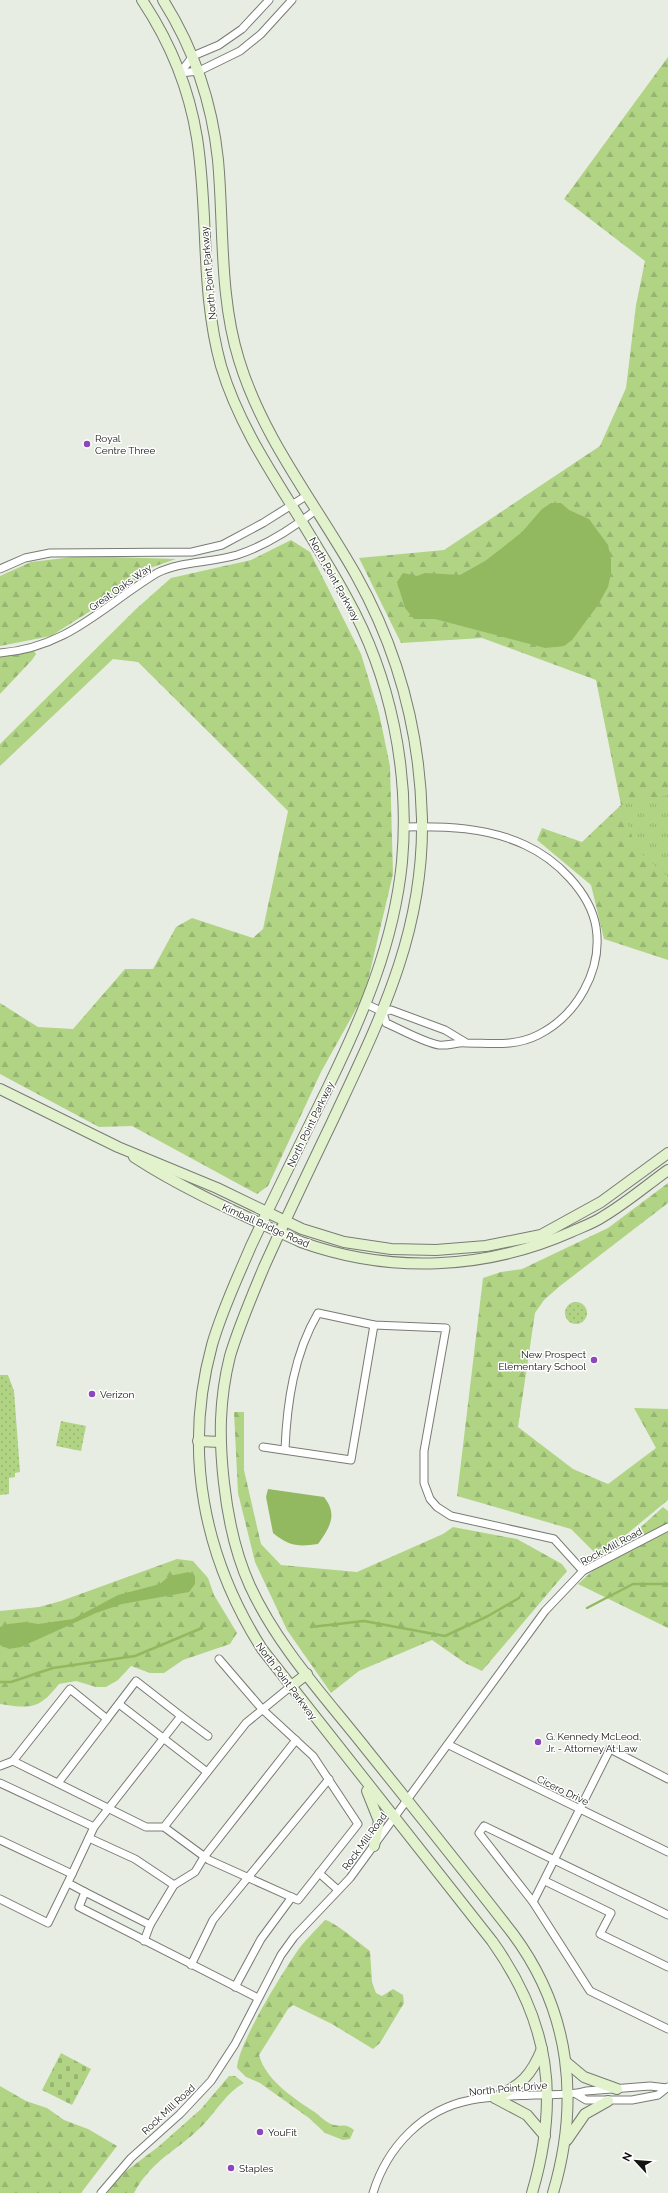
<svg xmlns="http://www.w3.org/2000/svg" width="668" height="2193" font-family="Raleway,sans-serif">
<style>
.grass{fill:url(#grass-dots)}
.forest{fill:url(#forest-firs)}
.cemetery{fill:url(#cemetery-stones)}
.park{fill:url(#park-tufts)}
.water{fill:#92b960}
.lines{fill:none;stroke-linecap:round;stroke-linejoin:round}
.stream{stroke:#92b960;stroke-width:2.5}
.street-casing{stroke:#787c74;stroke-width:9}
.secondary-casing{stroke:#787c74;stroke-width:12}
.street{stroke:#fff;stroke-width:7}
.secondary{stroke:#e2f2cc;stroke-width:10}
.poi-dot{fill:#8b47bb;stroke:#fff;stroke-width:1.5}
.labels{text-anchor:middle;stroke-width:3;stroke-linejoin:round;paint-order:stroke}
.street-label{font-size:10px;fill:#121411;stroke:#fff}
.poi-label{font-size:10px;fill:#121411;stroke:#fff;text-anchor:start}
</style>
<defs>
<pattern id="grass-dots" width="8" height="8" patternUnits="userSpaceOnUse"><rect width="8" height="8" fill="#b0d484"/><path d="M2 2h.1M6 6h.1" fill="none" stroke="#96b571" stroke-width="1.8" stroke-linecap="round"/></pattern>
<pattern id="forest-firs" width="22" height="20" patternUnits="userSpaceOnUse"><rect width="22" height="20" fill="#b0d484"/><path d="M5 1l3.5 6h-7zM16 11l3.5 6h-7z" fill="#96b571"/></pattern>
<pattern id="cemetery-stones" width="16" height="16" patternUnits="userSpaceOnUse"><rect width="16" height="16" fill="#b0d484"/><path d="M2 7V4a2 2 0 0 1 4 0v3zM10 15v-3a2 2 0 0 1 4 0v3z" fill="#96b571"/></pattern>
<pattern id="park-tufts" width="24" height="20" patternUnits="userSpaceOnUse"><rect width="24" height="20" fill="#b0d484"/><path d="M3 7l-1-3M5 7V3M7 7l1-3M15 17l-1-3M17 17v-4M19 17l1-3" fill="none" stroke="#96b571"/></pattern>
</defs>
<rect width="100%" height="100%" fill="#e8ede4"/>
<g class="grass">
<circle cx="576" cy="1313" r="11"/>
<polygon points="0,1375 8,1375 14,1391 20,1472 15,1473 15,1477 9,1478 9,1494 0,1495"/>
<polygon points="61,1421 86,1426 81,1451 56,1446"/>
</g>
<g class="forest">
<polygon points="668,57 668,960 604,939 591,885 537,840 542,828 582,842 621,805 596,680 482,638 401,643 359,558 444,550 600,446 626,388 636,305 645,261 564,199"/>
<polygon points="291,540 310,552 361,654 379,713 390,766 393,874 365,993 321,1072 268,1186 257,1194 132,1126 99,1127 0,1074 0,1003 38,1027 73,1029 125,969 153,969 176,927 192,918 253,938 263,929 288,811 138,662 113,659 0,766 0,744 136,609 171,578 251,560"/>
<polygon points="81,556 176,559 153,567 106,601 51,636 0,646 0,576 31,562"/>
<polygon points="34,651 36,654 32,660 0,694 0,655"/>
<polygon points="668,1183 668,1203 560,1286 544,1300 535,1313 518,1427 573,1469 608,1484 656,1448 634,1408 668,1409 668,1500 599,1557 571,1529 457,1496 483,1278 501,1272 522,1269 608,1228"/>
<polygon points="234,1412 244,1412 244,1470 261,1544 281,1565 357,1572 443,1534 453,1527 517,1539 562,1564 567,1571 482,1671 465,1663 432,1640 359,1671 331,1693 287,1630 255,1562 238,1493"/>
<polygon points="663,1507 668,1511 668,1628 578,1584"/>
<path d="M 177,1559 L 193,1561 L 208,1578 L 214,1595 L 237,1633 L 230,1644 L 183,1660 L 164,1673 L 150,1673 L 131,1666 L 118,1680 L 106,1687 L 96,1687 L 76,1681 L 59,1684 C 39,1709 32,1709 0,1704 L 0,1611 L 39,1607 L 61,1601 Z"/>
<path d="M 325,1920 C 335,1922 359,1943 370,1951 L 372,1982 L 376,1993 L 382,1996 L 393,1989 L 403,1995 L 404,2003 L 380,2043 L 373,2049 L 332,2024 L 293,2005 L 288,2009 L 259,2055 C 266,2081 295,2099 316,2113 C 321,2117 328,2124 334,2125 C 344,2127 344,2123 354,2130 L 350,2139 L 343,2140 L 325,2133 L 309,2118 L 260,2083 L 246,2077 L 237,2068 C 238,2044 281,1975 296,1953 C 304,1941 315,1931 325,1920 Z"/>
<path d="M 229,2076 L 235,2076 L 244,2083 C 227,2092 217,2110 204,2124 C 178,2151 153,2158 134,2193 L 107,2193 L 122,2174 L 158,2147 L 201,2109 Z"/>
<polygon points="0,2086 26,2101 47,2108 64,2120 88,2129 117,2146 81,2193 0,2193"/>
</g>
<polygon class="cemetery" points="61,2053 91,2069 72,2105 42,2090"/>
<polygon class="park" points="668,795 668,877 637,850 621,805"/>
<g class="water">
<polygon points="551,503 561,503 569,510 589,519 608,545 611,559 611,574 608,587 598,605 572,640 564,646 545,648 435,619 414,619 405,608 397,582 403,573 417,576 425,573 460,575 485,561 502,548 522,532 542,509"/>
<path d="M 268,1489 L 324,1497 C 338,1515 330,1527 318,1544 C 298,1547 289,1546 273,1533 L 266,1497 Z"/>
<polygon points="189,1572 195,1577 195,1584 189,1592 122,1604 96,1613 21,1647 9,1649 0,1645 0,1627 8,1624 26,1622 38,1624 73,1619 118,1595 160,1584 169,1576"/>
</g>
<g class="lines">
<g class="stream">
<polyline points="587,1608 633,1584 668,1584"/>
<polyline points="311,1627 364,1621 445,1636 488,1616 519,1598"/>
<polyline points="0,1682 11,1682 53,1668 135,1656 202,1628"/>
</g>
<defs>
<g id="street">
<polyline points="180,73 199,71 240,51 261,34 292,0"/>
<polyline points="180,73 193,56 219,45 242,29 269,0"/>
<polyline points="0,569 25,558 50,553 192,552 222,545 263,523 306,496"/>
<path d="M 0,653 C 67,648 103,606 157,573 C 182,561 210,563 237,555 C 265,546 293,528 316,510"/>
<polyline points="366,1004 383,1012 391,1010 445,1030 465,1042"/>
<path d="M 383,1012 L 386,1023 C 400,1029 425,1043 439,1045 C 448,1046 458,1042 466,1043 C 491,1043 514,1047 538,1035 C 576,1016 603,971 596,927 C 590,892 556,859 525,845 C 487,827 445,826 403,827"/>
<polyline points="263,1447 351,1460 374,1325"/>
<path d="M 285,1449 C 287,1402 294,1354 318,1313 L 374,1325 L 446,1328 L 424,1451 L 424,1483 L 430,1499 L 437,1507 L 451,1516 L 554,1539 L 583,1571"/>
<polyline points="119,1704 207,1772"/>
<polyline points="181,1716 208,1736"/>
<polyline points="449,1745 668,1852"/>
<polyline points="0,1766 13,1761"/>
<polyline points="0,1783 94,1827 72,1874"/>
<polyline points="58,1783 107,1719 70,1689 13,1761 146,1827 164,1827 246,1723 290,1687"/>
<polyline points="94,1827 181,1716 136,1681 107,1719"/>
<polyline points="164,1827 209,1860 298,1900 358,1824 313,1756 262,1709 219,1659"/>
<polyline points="89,1838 135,1859 174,1885"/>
<polyline points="0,1840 72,1874 48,1923 0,1899"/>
<polyline points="319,1873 338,1890"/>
<polyline points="545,1881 611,1913 600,1934 668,1967"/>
<polyline points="68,1883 85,1892"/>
<polyline points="533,1902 610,1749 668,1779"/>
<polyline points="668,1915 484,1826 479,1833 533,1902 590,1991 668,2029"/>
<polyline points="144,1941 150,1925"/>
<polyline points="191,1965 213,1920 329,1779"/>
<polyline points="235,1987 261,1939 292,1897"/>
<polyline points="258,1998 79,1907 85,1892 150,1925 174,1885 195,1872 204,1857 296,1740"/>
<polyline points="576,2094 586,2100 632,2100 658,2095 668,2087"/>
<polyline points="101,2193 131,2158 180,2114 211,2081 235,2044 281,1955 294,1937 350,1878 545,1611 583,1571 668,1527"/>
<path d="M 373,2193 C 387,2147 423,2109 471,2100 C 491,2096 514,2096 535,2095 C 552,2094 569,2096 586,2091 L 650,2086 L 667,2088"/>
</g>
<g id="secondary">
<path d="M 142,0 C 170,42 189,88 197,138 C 209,214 200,291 221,366 C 238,423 271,472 302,522 C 317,547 333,572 347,598 C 391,677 410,772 402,862 C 394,943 363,1015 328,1087 C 302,1140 276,1193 251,1246 C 237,1279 222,1310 212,1345 C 183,1451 203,1556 262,1649 L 492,1941 C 550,2022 560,2099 532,2193"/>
<path d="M 163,0 C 194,49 212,102 218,160 C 224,226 219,296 239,360 C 263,439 316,504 356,575 C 398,650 420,733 422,819 C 424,934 379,1021 332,1122 C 309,1170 286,1218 264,1267 C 252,1296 239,1326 230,1356 C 219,1400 219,1439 224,1483 C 228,1519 235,1553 250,1586 C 278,1647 326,1698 367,1750 C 416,1811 465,1872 513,1934 C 571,2012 580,2102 553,2193"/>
<polyline points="0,1089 118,1147 217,1188 302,1229 344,1242 391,1249 436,1250 486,1246 541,1235 601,1202 668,1153"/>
<path d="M 134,1157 C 186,1191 245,1216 301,1242 C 390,1274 485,1270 571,1232 C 582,1227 594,1223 604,1216 C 626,1203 647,1185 668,1170"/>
<polyline points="198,1441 220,1442"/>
<polyline points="290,1687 307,1674"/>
<polyline points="367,1791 379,1821 374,1846"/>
<polyline points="566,2062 584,2077 617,2089"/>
<path d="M 495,2098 C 521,2085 531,2076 542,2049"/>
<polyline points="495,2098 527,2115 545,2136"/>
<polyline points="567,2140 585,2114 608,2101"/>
</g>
</defs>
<use href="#street" class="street-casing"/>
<use href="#secondary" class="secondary-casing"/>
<use href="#street" class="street"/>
<use href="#secondary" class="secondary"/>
</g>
<g class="poi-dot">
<circle cx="87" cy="444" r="4"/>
<circle cx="594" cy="1360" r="4"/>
<circle cx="92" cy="1394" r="4"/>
<circle cx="538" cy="1742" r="4"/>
<circle cx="260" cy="2132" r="4"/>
<circle cx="231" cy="2168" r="4"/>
</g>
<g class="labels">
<g class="street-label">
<text transform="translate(208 273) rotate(-95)" y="4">North Point Parkway</text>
<text transform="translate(335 579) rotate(61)" y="4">North Point Parkway</text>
<text transform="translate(120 587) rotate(-35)" y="4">Great Oaks Way</text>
<text transform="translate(310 1124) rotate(-64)" y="4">North Point Parkway</text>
<text transform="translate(266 1225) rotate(24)" y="4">Kimball Bridge Road</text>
<text transform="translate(611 1546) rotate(-28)" y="4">Rock Mill Road</text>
<text transform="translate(287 1681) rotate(53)" y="4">North Point Parkway</text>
<text transform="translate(563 1790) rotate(26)" y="4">Cicero Drive</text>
<text transform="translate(364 1841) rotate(-54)" y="4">Rock Mill Road</text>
<text transform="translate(508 2088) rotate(-5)" y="4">North Point Drive</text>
<text transform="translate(168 2109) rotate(-43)" y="4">Rock Mill Road</text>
</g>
<g class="poi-label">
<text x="95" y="442">Royal<tspan x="95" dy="12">Centre Three</tspan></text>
<text x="586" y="1358" text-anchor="end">New Prospect<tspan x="586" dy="12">Elementary School</tspan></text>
<text x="100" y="1398">Verizon</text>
<text x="546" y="1740">G. Kennedy McLeod,<tspan x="546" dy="12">Jr. - Attorney At Law</tspan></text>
<text x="268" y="2136">YouFit</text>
<text x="239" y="2172">Staples</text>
</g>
</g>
<g transform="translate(636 2161) rotate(296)" stroke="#ffffff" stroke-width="3" paint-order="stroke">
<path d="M0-3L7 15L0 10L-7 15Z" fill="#121411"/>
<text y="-6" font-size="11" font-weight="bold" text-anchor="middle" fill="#121411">N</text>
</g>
</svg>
